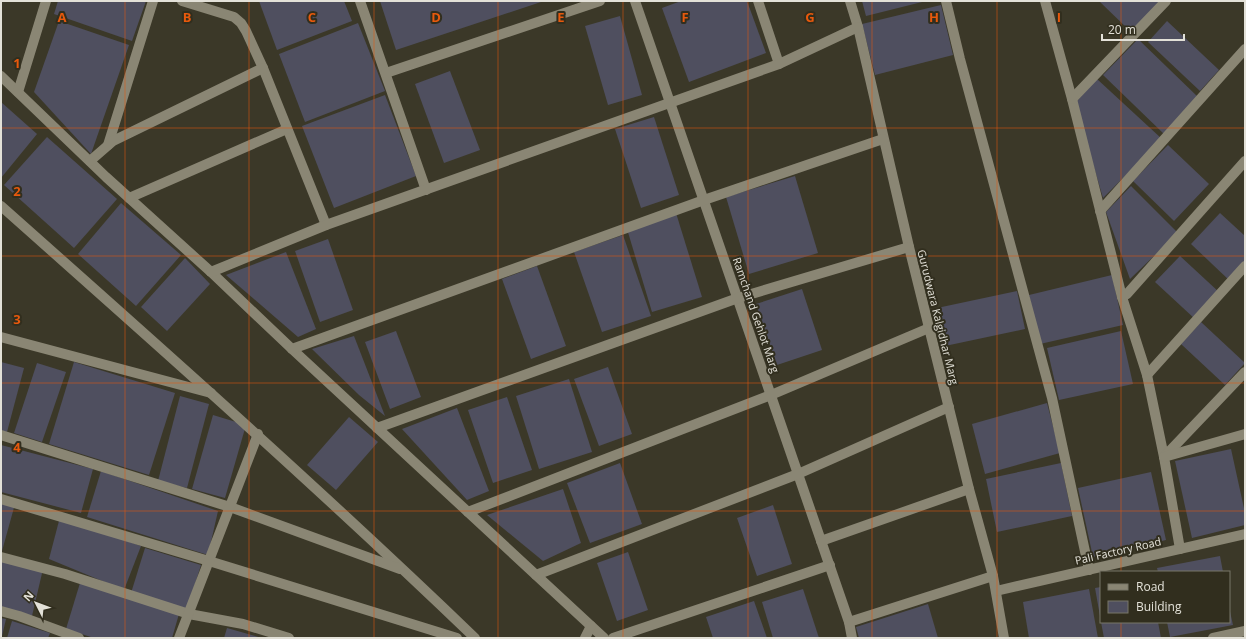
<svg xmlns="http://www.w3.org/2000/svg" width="1246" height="639" font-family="'Open Sans',sans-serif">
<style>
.building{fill:#4f4f5f}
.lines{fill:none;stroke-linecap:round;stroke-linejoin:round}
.minor{stroke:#8a8674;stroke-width:10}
.grid{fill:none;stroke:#e8590c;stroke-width:1;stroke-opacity:0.55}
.labels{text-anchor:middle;stroke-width:4;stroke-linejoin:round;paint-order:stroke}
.street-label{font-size:11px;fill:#e3e1d8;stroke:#312e1e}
.grid-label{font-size:13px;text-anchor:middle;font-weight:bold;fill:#e8590c;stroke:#312e1e;stroke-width:4;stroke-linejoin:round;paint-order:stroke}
</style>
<rect width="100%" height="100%" fill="#3b3828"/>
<g class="building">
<polygon points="58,1 146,1 132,41 54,14"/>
<polygon points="259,1 344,1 352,21 277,50"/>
<polygon points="380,1 544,1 396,50"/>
<polygon points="681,1 747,1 766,53 689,82 662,8"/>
<polygon points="862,1 922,1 922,2 866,16"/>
<polygon points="1099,1 1157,1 1160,4 1132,33"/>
<polygon points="941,5 953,55 875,75 862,24"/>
<polygon points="620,16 642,95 608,105 585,26"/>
<polygon points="59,21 129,45 91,154 34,92"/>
<polygon points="1167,21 1219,70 1200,91 1148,42"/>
<polygon points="358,23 385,91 305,122 279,54"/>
<polygon points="1138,39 1199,98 1164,134 1103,75"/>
<polygon points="450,71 480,150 444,163 415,84"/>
<polygon points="1097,79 1162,139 1103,198 1075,103"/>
<polygon points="385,95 416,176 334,208 302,126"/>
<polygon points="1,102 37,134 1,178"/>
<polygon points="654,117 679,195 641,208 615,129"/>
<polygon points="47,137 117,199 74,248 4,185"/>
<polygon points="1168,145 1209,184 1174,221 1133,181"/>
<polygon points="795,176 818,253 749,274 726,197"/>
<polygon points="1131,186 1178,233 1130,279 1106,212"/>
<polygon points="121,203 181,255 136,306 78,254"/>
<polygon points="676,213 702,297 652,312 627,229"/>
<polygon points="1220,213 1245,236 1245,264 1230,281 1191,244"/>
<polygon points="623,235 651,316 602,332 574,252"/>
<polygon points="328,239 353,310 320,322 295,251"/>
<polygon points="286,252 316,329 298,337 226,275"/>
<polygon points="1180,256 1220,293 1195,319 1155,282"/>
<polygon points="185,258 210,284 167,331 141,307"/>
<polygon points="537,266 566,346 531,359 502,279"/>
<polygon points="1112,275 1123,325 1040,344 1029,295"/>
<polygon points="802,289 822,350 777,365 756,304"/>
<polygon points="1017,291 1025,329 945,346 937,308"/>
<polygon points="1201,322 1245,363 1225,385 1181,344"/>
<polygon points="396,331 421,397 390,409 365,342"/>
<polygon points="1121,331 1133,384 1059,400 1047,348"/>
<polygon points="354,336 385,416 359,395 312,349"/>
<polygon points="1,362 24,368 7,432 1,431"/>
<polygon points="74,362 175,393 149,475 49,444"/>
<polygon points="37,363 66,372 42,442 14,433"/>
<polygon points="608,367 632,434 599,446 574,379"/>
<polygon points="569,379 592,452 539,469 516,396"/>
<polygon points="180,396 209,404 187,488 158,481"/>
<polygon points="507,397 532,470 493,483 468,410"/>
<polygon points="1047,403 1060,453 985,474 972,424"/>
<polygon points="457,408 489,491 467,500 402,429"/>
<polygon points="213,415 246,425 225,498 192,489"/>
<polygon points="349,417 378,442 336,490 307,465"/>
<polygon points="1,445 93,469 81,513 1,492"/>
<polygon points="1231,449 1245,513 1245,525 1192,538 1175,461"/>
<polygon points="620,463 642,524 590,543 567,483"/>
<polygon points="1061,463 1072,516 997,532 986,479"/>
<polygon points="101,471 218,511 208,555 87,517"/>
<polygon points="1151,472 1166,540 1093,557 1078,488"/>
<polygon points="563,489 581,543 543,561 487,515"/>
<polygon points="1,500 15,504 2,551 1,551"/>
<polygon points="773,505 792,564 757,576 737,518"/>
<polygon points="60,517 141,546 124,590 49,559"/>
<polygon points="145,548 201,565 187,610 131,593"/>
<polygon points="628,552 648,610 617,621 597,563"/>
<polygon points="1220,556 1223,572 1158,572 1157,568"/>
<polygon points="1,559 43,569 32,616 1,608"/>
<polygon points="80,583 179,614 172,638 94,638 66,629"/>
<polygon points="1101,587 1101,616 1100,616 1095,588"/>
<polygon points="803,589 819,638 773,638 762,602"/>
<polygon points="1089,589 1098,638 1029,638 1023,602"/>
<polygon points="754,601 767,638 713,638 706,617"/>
<polygon points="928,604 938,638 859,638 856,627"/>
<polygon points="1229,607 1233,625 1170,637 1167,622 1229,622"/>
<polygon points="1,618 6,619 2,636 1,636"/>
<polygon points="12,621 50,633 48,638 7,638"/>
<polygon points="1101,622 1158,622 1161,638 1104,638"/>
<polygon points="227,628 262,638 224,638"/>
</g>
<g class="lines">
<g class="minor">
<polyline points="182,1 234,17 241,23 246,31 263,68 326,225"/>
<polyline points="360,1 426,190"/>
<polyline points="635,1 849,622 852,638"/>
<polyline points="758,1 779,64"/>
<polyline points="850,1 858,27 909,247 969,489 993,576 1004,638"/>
<polyline points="946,1 960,59 1052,398 1089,570"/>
<polyline points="1045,1 1072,99 1122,297 1147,375 1164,457 1180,549"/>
<polyline points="386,73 600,1"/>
<polyline points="1,76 106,177 211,272 292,349 604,638"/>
<polyline points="18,92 46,1"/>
<polyline points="1072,99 1166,1"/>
<polyline points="108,145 153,1"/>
<polyline points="90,161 113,141 263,68"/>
<polyline points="129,198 287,129"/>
<path d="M 1,206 C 161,348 321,490 475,638"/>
<polyline points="1100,211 1245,49"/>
<polyline points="211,272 326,225 779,64 858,27"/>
<polyline points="1122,297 1127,294 1245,161"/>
<polyline points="1,337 211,393"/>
<polyline points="292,349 704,200 883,139"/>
<polyline points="1147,375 1245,266"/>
<polyline points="377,428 738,298 909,247"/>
<polyline points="1,435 230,507 400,569"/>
<polyline points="1164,457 1245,372"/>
<polyline points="1164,457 1245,434"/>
<polyline points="1,499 209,561 457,638"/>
<polyline points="468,512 771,395 929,328"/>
<polyline points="821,541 969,489"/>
<polyline points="1,557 65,574 189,614 243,624 289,638"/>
<polyline points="536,575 798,474 949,407"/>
<polyline points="996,591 1245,534"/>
<polyline points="1,611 19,616 79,638"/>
<polyline points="849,622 993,576"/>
<polyline points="179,638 258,434"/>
<polyline points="585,638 591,626"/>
<polyline points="613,638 830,565"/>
<polyline points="1213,638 1245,631"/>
</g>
</g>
<path class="grid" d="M 125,1 L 125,638M 249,1 L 249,638M 374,1 L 374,638M 498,1 L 498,638M 623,1 L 623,638M 748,1 L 748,638M 872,1 L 872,638M 997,1 L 997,638M 1121,1 L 1121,572M 1,128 L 1245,128M 1,256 L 1245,256M 1,383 L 1245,383M 1,511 L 1245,511M 1121,622 L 1121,638"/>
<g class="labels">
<g class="street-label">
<text transform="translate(756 315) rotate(71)" y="4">Ramchand Gehlot Marg</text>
<text transform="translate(938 317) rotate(76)" y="4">Gurudwara Kalgidhar Marg</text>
<text transform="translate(1118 551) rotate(-13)" y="4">Pali Factory Road</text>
</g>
</g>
<g class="grid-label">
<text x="62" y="22">A</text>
<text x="187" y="22">B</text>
<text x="312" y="22">C</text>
<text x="436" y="22">D</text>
<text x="561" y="22">E</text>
<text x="685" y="22">F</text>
<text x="810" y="22">G</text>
<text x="934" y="22">H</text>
<text x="1059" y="22">I</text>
<text x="17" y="68">1</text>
<text x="17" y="196">2</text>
<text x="17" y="324">3</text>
<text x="17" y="452">4</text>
</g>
<rect width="1246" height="639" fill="none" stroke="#e3e1d8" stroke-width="4"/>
<rect x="1100" y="571" width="130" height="52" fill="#312e1e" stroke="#787668"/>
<rect x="1108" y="584" width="20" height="6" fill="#8a8674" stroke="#787668"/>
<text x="1136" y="591" font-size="12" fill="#e3e1d8">Road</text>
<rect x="1108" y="601" width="20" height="12" fill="#4f4f5f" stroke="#787668"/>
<text x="1136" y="611" font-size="12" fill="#e3e1d8">Building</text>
<g transform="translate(36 603) rotate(312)" stroke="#312e1e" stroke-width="3" paint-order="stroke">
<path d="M0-3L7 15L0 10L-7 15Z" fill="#e3e1d8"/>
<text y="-6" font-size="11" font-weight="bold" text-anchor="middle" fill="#e3e1d8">N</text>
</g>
<path d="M1102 34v6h82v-6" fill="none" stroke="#e3e1d8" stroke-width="2"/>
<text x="1108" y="34" font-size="12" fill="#e3e1d8" stroke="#312e1e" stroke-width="3" paint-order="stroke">20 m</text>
</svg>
